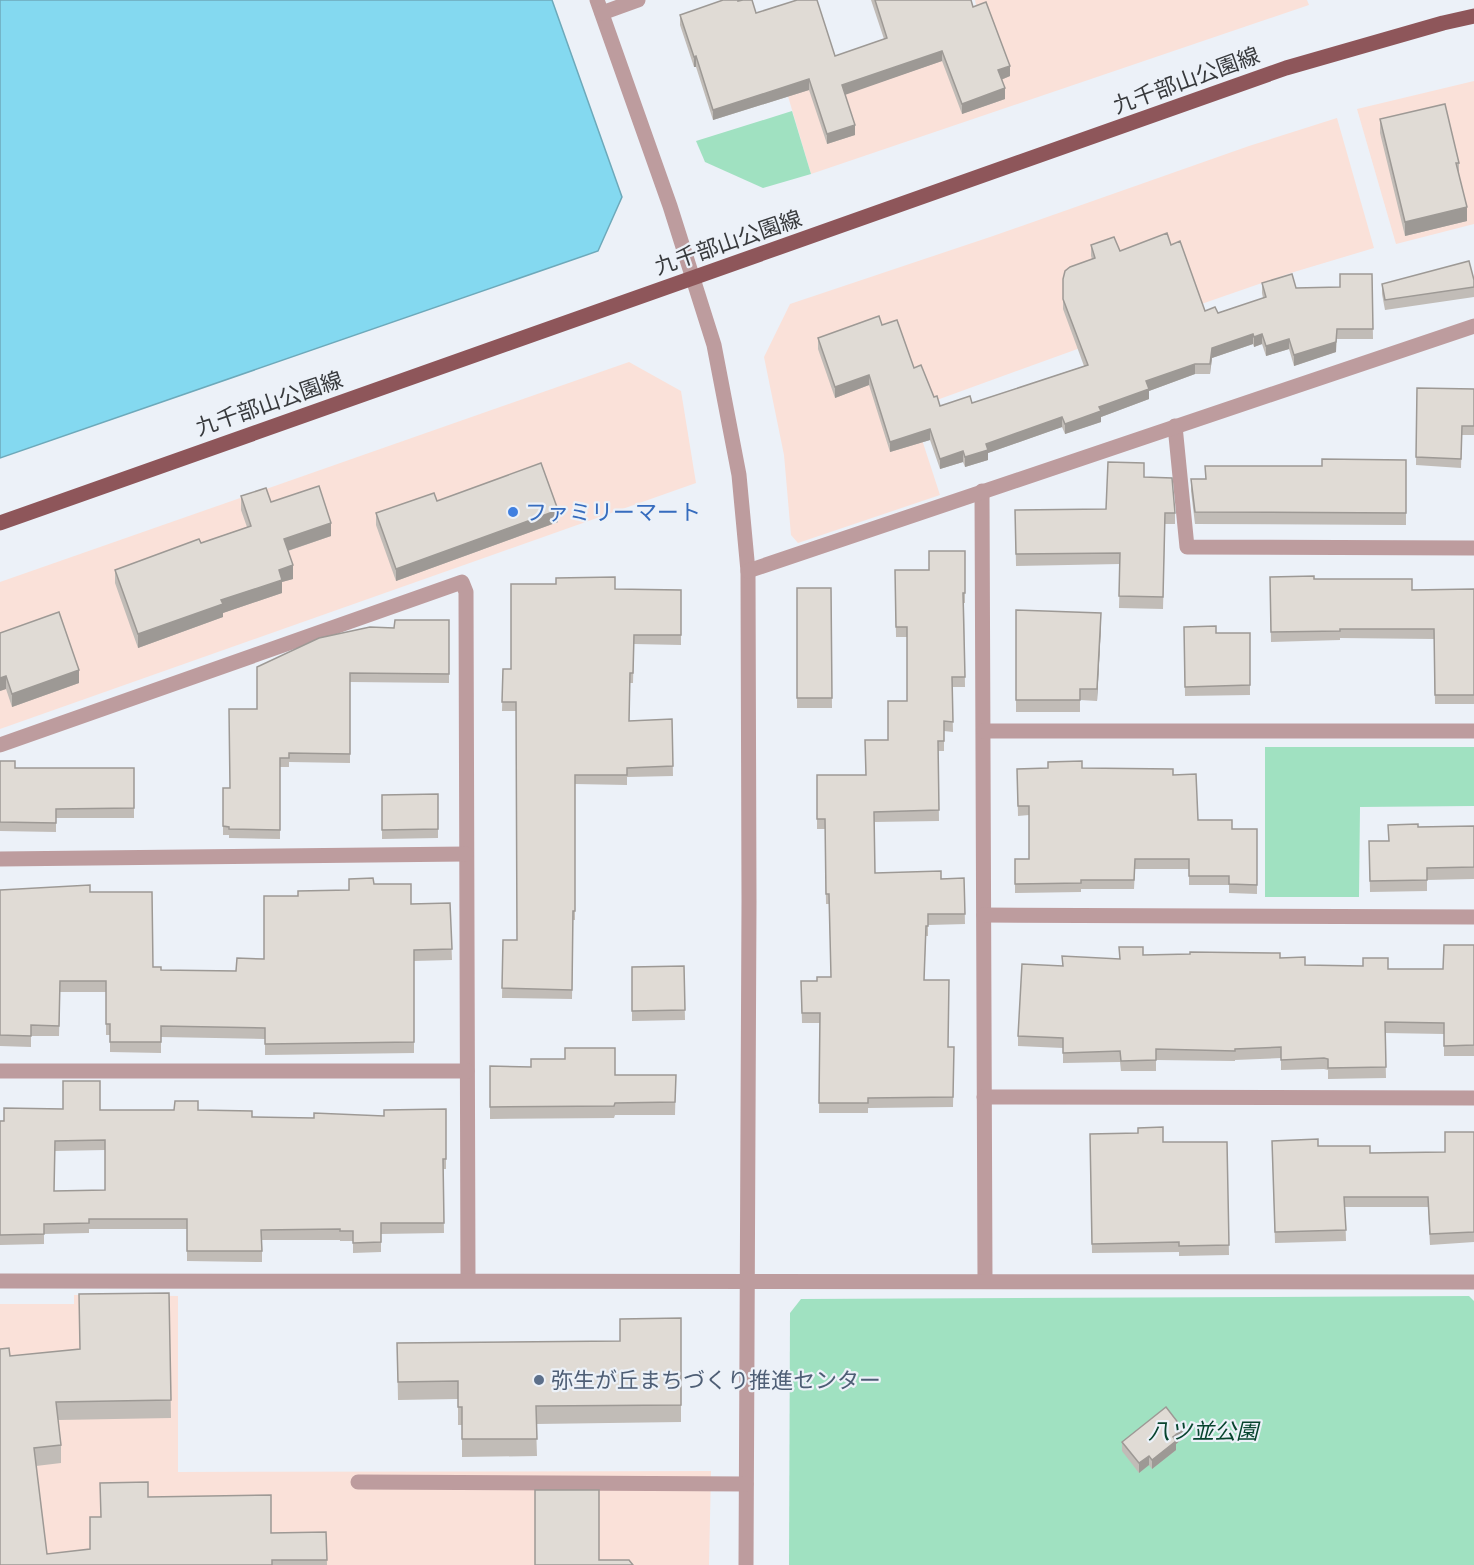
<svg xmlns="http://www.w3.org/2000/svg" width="1474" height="1565" font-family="Spectral,'Noto Sans JP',serif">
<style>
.commercial{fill:#fae1d9}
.green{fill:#a0e1c1}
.water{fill:#84d9f0;stroke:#6da9ba;stroke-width:1.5}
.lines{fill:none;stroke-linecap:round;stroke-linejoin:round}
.minor{stroke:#bd9c9e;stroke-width:15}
.major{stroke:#8e565a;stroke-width:15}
.wall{fill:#c1bcb7;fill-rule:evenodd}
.shaded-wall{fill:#9d9995}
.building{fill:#e0dbd5;stroke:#9d9995;stroke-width:1.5;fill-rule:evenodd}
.shop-dot{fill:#3f7fe0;stroke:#ecf1f8;stroke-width:2}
.service-dot{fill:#5c6f8a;stroke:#ecf1f8;stroke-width:2}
.labels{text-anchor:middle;stroke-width:4.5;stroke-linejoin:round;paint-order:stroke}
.street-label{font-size:22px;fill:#383a3d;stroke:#ecf1f8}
.shop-label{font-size:22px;fill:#366cbe;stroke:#ecf1f8;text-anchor:start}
.service-label{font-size:22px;fill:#4e5e75;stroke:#ecf1f8;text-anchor:start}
.park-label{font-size:22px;font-style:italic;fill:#07442e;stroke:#ecf1f8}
</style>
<rect width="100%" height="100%" fill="#ecf1f8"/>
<g class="commercial">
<polygon points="975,0 1307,0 1309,5 811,174 782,76 976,5"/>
<polygon points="1474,81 1474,224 1396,244 1357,109"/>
<polygon points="1337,118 1374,248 1294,272 1210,301 912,409 940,495 798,543 791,535 784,455 764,357 790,304 993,236 1249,146"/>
<polygon points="629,362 681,391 696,483 0,729 0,582"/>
<polygon points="74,1295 178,1296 178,1472 711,1471 709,1565 0,1565 0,1304 74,1304"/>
</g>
<g class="green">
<polygon points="792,111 811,174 763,188 705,162 696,141"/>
<polygon points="1265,747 1474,747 1474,806 1360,807 1359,897 1265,897"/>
<polygon points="1469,1296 1474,1301 1474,1565 789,1565 790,1313 801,1299"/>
</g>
<polygon class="water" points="0,0 552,0 622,197 598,251 0,458"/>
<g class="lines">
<g class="minor">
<polyline points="597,0 670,206 714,345 739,475 748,571 749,901 746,1565"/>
<polyline points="602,13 638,0"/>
<polyline points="1175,426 1187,547 1474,548"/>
<polyline points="982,491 985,1281"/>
<polyline points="748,571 1474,326"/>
<polyline points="984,731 1474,731"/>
<polyline points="0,745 462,582 466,592 468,1280"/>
<polyline points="0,859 466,854"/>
<polyline points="984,915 1474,917"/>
<polyline points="0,1071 467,1071"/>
<polyline points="984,1097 1474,1098"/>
<polyline points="0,1281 1474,1282"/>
<polyline points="358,1482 746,1484"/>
</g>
<polyline class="major" points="0,523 1286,68 1443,23 1474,16"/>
</g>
<g class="wall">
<polygon points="871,0 971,0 973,7 1010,76 1001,80 1005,99 962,114 942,61 845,94 855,135 827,144 809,90 713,120 696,67 694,67 680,25 680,15 738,1 756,13 835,56 884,39"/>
<polygon points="1380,119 1459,163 1459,175 1467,221 1405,236 1380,133"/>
<polygon points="1091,245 1120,251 1171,245 1205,311 1218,313 1263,298 1262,293 1262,283 1296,288 1340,287 1372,274 1373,339 1337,339 1336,352 1294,366 1289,349 1266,356 1262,344 1254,347 1253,344 1212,358 1210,374 1195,374 1149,391 1149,399 1101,417 1101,422 1065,434 1062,427 988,453 988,460 965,467 963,462 940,469 930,440 890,452 869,385 835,398 818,349 818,338 882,325 914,368 940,406 972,403 1084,366 1063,309 1063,279 1092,259 1091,256"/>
<polygon points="1474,280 1474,297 1385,310 1382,294 1382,284"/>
<polygon points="1417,388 1474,389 1474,435 1462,435 1461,468 1416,465"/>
<polygon points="1406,460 1406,525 1195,524 1191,491 1191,479 1205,479 1322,466"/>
<polygon points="1144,477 1175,513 1175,524 1165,524 1163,609 1119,608 1120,564 1016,566 1015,510 1106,509"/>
<polygon points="241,496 271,502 331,536 288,551 293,579 282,582 282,593 223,613 223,617 138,648 115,583 115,570 201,543 247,527 241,510"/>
<polygon points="376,513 558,522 396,581 376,525"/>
<polygon points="965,551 965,603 964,603 965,687 952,687 953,732 944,731 944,751 938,751 939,821 874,822 875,873 941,879 964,878 965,924 928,925 928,936 926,936 924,980 948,1047 954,1047 953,1107 868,1108 868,1113 819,1113 820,1023 802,1023 801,981 817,981 831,977 829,904 826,904 825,829 817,829 817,775 866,775 888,740 907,701 907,637 896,637 895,570 929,570"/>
<polygon points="1270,577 1314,579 1412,590 1474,589 1474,704 1435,704 1434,639 1340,638 1340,640 1271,642"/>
<polygon points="797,588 831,588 832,708 797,708"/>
<polygon points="615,589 681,590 681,645 634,644 633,683 630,683 629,721 672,719 673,776 627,777 627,785 575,784 575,920 573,920 572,999 502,998 503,940 517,940 516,711 502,711 503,669 511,669"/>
<polygon points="1016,610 1101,625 1097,701 1080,700 1080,712 1016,712"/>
<polygon points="449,620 449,683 350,682 350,763 289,762 289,767 280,767 280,839 229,838 229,835 223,835 223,826 230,788 257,709 394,628"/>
<polygon points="1184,627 1216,633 1250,633 1250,695 1185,696"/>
<polygon points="0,633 79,683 12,707 6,689 0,691"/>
<polygon points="0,761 15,768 134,768 134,818 56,818 56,832 0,831"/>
<polygon points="1082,768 1173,775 1198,820 1232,829 1257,829 1257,894 1229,893 1229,885 1189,885 1189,869 1135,869 1134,889 1081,889 1081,892 1015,893 1015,859 1029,859 1029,815 1018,816 1017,769"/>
<polygon points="438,794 438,838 382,839 382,795"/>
<polygon points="1474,826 1474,879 1427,880 1427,891 1370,892 1369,841 1389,841 1418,827"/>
<polygon points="374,884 411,904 450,903 452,960 414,961 414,1053 265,1055 265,1039 161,1037 161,1053 110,1052 110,1035 106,1035 106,992 60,992 59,1036 31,1036 31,1047 0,1046 0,890 90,892 153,967 161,970 236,971 264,959 298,896 349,890"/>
<polygon points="1474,945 1474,1056 1444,1056 1444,1034 1385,1033 1386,1078 1328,1079 1328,1070 1324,1069 1281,1070 1281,1058 1235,1060 1235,1061 1156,1060 1156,1071 1121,1071 1120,1062 1063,1063 1063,1048 1018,1046 1018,1036 1063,966 1119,959 1143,955 1280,958 1305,965 1388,969 1443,969"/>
<polygon points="684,966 685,1020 632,1021 632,967"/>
<polygon points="490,1066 615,1075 676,1075 675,1115 615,1115 614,1118 490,1119"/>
<path d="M 446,1109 L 446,1169 L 443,1169 L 444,1233 L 381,1234 L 381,1252 L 353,1253 L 353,1241 L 340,1241 L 340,1240 L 262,1240 L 262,1262 L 187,1261 L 187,1229 L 89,1229 L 89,1233 L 44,1234 L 44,1244 L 0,1245 L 0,1121 L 100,1110 L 198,1110 L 252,1117 L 314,1118 L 384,1116 ZM 105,1150 L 105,1190 L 54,1191 L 55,1151 Z"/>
<polygon points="1474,1132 1474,1242 1430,1245 1428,1207 1345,1207 1346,1241 1275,1243 1272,1141 1318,1146 1370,1153 1445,1152"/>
<polygon points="1090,1134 1163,1142 1227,1142 1229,1255 1179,1256 1179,1252 1092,1253"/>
<polygon points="169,1293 171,1418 58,1420 61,1445 61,1463 36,1466 47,1554 90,1549 100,1517 148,1497 271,1533 326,1532 327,1565 0,1565 10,1356 80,1349"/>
<polygon points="681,1318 681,1422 536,1424 537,1456 462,1457 462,1425 458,1425 458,1399 398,1400 397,1343 620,1341"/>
<polygon points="1183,1438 1176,1444 1176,1450 1152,1469 1149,1465 1139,1473 1122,1451 1122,1442"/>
</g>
<g class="shaded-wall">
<polygon points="942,51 942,61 842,96 842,85"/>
<polygon points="696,56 696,67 694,67 694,57"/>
<polygon points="1010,66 1010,76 998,81 998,70"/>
<polygon points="809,79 809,90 713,120 713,110"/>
<polygon points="1005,88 1005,99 962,114 962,104"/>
<polygon points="855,125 855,135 827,144 827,134"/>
<polygon points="1467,207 1467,221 1405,236 1405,222"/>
<polygon points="1253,334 1253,344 1212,358 1210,374 1212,348"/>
<polygon points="1262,334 1262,344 1254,347 1254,337"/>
<polygon points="1289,339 1289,349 1266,356 1266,346"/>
<polygon points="1336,342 1336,352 1294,366 1294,355"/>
<polygon points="1195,364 1195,374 1149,391 1149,399 1101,417 1101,422 1065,434 1065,424 1099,407 1146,381"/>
<polygon points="869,375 869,385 835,398 835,387"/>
<polygon points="1062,417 1062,427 988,453 988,460 965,467 965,457 986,444"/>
<polygon points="930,429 930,440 890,452 890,442"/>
<polygon points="963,451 963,462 940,469 940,459"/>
<polygon points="558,510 558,522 396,581 396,569"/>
<polygon points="331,523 331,536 284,552 284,539"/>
<polygon points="293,565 293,579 282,582 282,593 223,613 223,617 138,648 138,634 221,600 279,570"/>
<polygon points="1101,613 1101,625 1097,701 1097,689"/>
<polygon points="79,670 79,683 12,707 12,694"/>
<polygon points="6,676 6,689 0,691 0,678"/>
<polygon points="1183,1429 1183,1438 1176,1444 1176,1450 1152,1469 1152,1460 1173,1437"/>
<polygon points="1149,1456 1149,1465 1139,1473 1139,1463"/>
</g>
<g class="building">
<polygon points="723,0 738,0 738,1 743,0 752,0 756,13 797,0 817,0 835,56 887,38 875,0 971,0 973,7 986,2 1010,66 998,70 1005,88 962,104 942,51 842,85 855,125 827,134 809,79 713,110 696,56 694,57 680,15"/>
<polygon points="1445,104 1459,163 1456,163 1467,207 1405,222 1380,119"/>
<polygon points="1167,233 1171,245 1180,241 1205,311 1215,307 1218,313 1266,297 1262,283 1292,274 1296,288 1340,287 1340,274 1372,274 1373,329 1337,329 1336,342 1294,355 1289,339 1266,346 1262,334 1254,337 1253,334 1212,348 1210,364 1195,364 1146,381 1149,389 1099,407 1101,411 1065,424 1062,417 986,444 988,450 965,457 963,451 940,459 930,429 890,442 869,375 835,387 818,338 879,316 882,325 897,320 914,368 921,365 934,397 937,396 940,406 970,396 972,403 1088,365 1063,299 1063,279 1065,271 1070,267 1095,258 1091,245 1114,237 1120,251"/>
<polygon points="1469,261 1474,280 1474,287 1385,300 1382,284"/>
<polygon points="1417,388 1474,389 1474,426 1462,426 1461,459 1416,457"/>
<polygon points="1322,459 1406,460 1406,513 1195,512 1191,479 1206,479 1205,466 1322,466"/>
<polygon points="1108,462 1144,463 1144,477 1172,478 1175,513 1165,513 1163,597 1119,596 1120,553 1016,554 1015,510 1106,509"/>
<polygon points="541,463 558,510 396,569 376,513 434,493 437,501"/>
<polygon points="319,486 331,523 284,539 293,565 279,570 282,580 221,600 223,604 138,634 115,570 199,539 201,543 251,526 241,496 266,488 271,502"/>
<polygon points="929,551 965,551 965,593 963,593 965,677 952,677 953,722 944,721 944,741 938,741 939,810 874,812 875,873 941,871 941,879 964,878 965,914 928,914 928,926 926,926 924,980 949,980 948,1047 954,1047 953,1097 868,1098 868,1103 819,1103 820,1013 802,1013 801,981 817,981 817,977 831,977 829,894 826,894 825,819 817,819 817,775 866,775 865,740 888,740 888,701 907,701 907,627 896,627 895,570 929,570"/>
<polygon points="1314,576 1314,579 1412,579 1412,590 1474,589 1474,695 1435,695 1434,629 1340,629 1340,631 1271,632 1270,577"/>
<polygon points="615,577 615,589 681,590 681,635 634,635 633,673 630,673 629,721 672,719 673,766 627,768 627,775 575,775 575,911 573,911 572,990 502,988 503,940 517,940 516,702 502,702 503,669 511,669 511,584 556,584 556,578"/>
<polygon points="797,588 831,588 832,698 797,698"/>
<polygon points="1016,610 1101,613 1097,689 1080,689 1080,700 1016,700"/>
<polygon points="59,612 79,670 12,694 6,676 0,678 0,633"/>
<polygon points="395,620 449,620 449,674 350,673 350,754 289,753 289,758 280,758 280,830 229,829 229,827 223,826 223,788 230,788 229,709 257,709 257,667 319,638 370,627 394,628"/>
<polygon points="1216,626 1216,633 1250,633 1250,685 1185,687 1184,627"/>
<polygon points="0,761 15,761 15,768 134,768 134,808 56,809 56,823 0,822"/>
<polygon points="1082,761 1082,768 1173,769 1173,775 1196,774 1198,820 1232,820 1232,829 1257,829 1257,885 1229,884 1229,876 1189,876 1189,859 1135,859 1134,880 1081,880 1081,883 1015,884 1015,859 1029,859 1029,806 1018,806 1017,769 1048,768 1048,762"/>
<polygon points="438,794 438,829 382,830 382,795"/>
<polygon points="1418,824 1418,827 1474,826 1474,867 1427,868 1427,880 1370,881 1369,841 1389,841 1388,825"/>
<polygon points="373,878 374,884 411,884 411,904 450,903 452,949 414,950 414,1042 265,1044 265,1028 161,1026 161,1042 110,1042 110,1024 106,1024 106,981 60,981 59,1026 31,1025 31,1036 0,1035 0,890 90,885 90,892 152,892 153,967 161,967 161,970 236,971 237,958 264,959 264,896 298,896 298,891 349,890 349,879"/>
<polygon points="1444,945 1474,945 1474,1045 1444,1046 1444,1023 1385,1022 1386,1067 1328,1068 1328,1059 1324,1058 1281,1060 1281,1047 1235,1049 1235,1051 1156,1049 1156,1060 1121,1061 1120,1051 1063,1053 1063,1038 1018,1036 1022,964 1063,966 1062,956 1120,959 1119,947 1143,947 1143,955 1190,954 1190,952 1280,953 1280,958 1305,957 1305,965 1363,966 1363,958 1388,958 1388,969 1443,969"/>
<polygon points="684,966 685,1010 632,1011 632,967"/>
<polygon points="565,1048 615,1048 615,1075 676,1075 675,1102 615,1103 614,1106 490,1107 490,1066 531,1067 531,1059 565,1059"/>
<path d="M 63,1081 L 100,1081 L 100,1110 L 174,1110 L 175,1101 L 198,1101 L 198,1110 L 252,1111 L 252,1117 L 314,1118 L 314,1113 L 384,1116 L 384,1110 L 446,1109 L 446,1159 L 443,1159 L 444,1223 L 381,1223 L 381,1242 L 353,1243 L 353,1231 L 340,1231 L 340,1229 L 261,1230 L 262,1251 L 187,1251 L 187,1219 L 89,1219 L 89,1223 L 44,1224 L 44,1234 L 0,1235 L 0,1121 L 4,1121 L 4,1108 L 63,1109 ZM 105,1140 L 105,1190 L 54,1191 L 55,1141 Z"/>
<polygon points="1163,1127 1163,1142 1227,1142 1229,1245 1179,1246 1179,1242 1092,1244 1090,1134 1138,1133 1138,1128"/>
<polygon points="1445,1132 1474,1132 1474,1232 1430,1234 1428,1197 1344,1197 1346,1230 1275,1232 1272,1141 1318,1139 1318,1146 1370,1146 1370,1153 1445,1152"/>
<polygon points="169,1293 171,1400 56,1402 61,1445 34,1448 47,1554 90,1549 90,1517 101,1517 100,1483 148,1482 148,1497 271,1495 271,1533 326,1532 327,1560 272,1560 272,1565 0,1565 0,1349 9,1348 10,1356 80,1349 79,1294"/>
<polygon points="681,1318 681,1405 536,1406 537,1439 462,1439 462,1407 458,1407 458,1381 398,1382 397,1343 620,1341 620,1319"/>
<polygon points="1166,1407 1183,1429 1173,1437 1176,1441 1152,1460 1149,1456 1139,1463 1122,1442"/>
<polygon points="535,1490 599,1490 599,1560 629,1560 633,1565 535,1565"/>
</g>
<circle class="shop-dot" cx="513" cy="512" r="6"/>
<circle class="service-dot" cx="539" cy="1380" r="6"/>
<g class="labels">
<g class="street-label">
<text transform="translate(1186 80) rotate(-20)" y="8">九千部山公園線</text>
<text transform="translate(728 242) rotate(-19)" y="8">九千部山公園線</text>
<text transform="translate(269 403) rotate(-19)" y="8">九千部山公園線</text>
</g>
<g class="shop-label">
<text x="525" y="520">ファミリーマート</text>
</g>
<g class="service-label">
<text x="551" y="1388">弥生が丘まちづくり推進センター</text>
</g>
<g class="park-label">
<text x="1203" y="1439">八ツ並公園</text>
</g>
</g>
</svg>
